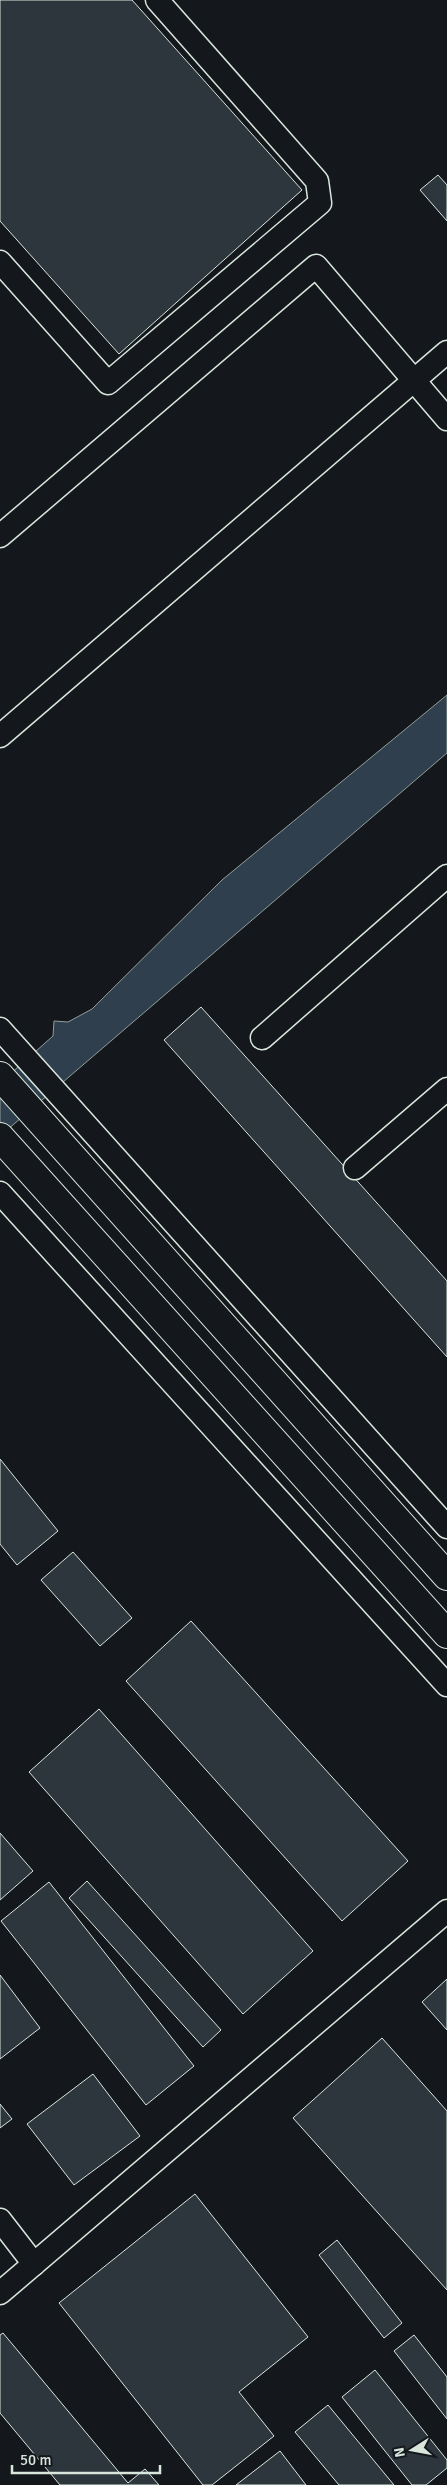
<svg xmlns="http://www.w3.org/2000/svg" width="447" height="2485" font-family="Signika,sans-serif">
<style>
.water{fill:#2f3f4d;stroke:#939e99}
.building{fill:#2c363c;stroke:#d8e6dc}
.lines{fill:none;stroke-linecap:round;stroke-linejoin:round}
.minor-casing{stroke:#d8e6dc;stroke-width:25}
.highway-casing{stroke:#d8e6dc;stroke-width:30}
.minor{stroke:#14181c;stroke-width:22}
.highway{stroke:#14181c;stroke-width:28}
</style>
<rect width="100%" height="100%" fill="#14181c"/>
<polygon class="water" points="447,695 447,753 0,1136 0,1083 53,1036 54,1021 68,1022 92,1009 222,880"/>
<g class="building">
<polygon points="0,0 132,0 302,190 119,354 0,221"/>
<polygon points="438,175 447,185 447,221 420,190"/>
<polygon points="201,1007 447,1281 447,1357 164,1040"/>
<polygon points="0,1459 58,1531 17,1565 0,1544"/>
<polygon points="73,1552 132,1618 100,1646 41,1580"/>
<polygon points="191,1621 408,1861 342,1921 126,1681"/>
<polygon points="99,1709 313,1951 243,2014 29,1772"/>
<polygon points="0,1833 33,1871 0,1900"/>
<polygon points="87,1881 221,2030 203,2047 69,1898"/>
<polygon points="49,1882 194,2066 146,2105 1,1921"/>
<polygon points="0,1975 40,2028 0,2059"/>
<polygon points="447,1979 447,2030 422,2002"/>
<polygon points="382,2038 447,2111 447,2290 293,2118"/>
<polygon points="93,2074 140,2136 74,2185 27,2124"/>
<polygon points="0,2104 12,2119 0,2128"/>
<polygon points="195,2194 308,2337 239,2392 274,2436 212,2485 203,2485 59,2303"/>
<polygon points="337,2240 402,2323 384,2338 319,2255"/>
<polygon points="3,2333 128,2483 145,2469 159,2485 60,2485 0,2413 0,2335"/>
<polygon points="414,2335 447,2377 447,2419 394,2351"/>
<polygon points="375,2370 447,2460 447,2468 426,2485 412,2485 342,2397"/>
<polygon points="328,2405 394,2485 339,2485 295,2432"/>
<polygon points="280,2451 306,2485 236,2485"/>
</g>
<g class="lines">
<defs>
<g id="minor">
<polyline points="0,262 108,383 320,203 317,181 157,0"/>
<polyline points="0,536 316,266 447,419"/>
<polyline points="0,736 447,352"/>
<polyline points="0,1029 447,1527"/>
<polyline points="262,1038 447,876"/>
<polyline points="355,1168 447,1089"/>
<polyline points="0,1193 447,1685"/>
<polyline points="0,2220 34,2264"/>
<polyline points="0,2293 447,1911"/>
</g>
<g id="highway">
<polyline points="0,1076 447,1576"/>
<polyline points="0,1137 447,1634"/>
</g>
</defs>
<use href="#minor" class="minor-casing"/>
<use href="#highway" class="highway-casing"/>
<use href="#minor" class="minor"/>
<use href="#highway" class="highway"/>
</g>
<g transform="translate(412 2450) rotate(259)" stroke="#14181c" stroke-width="4" paint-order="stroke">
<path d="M0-4L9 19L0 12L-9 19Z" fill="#d8e6dc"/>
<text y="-8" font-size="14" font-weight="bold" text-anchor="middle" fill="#d8e6dc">N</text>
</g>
<path d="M12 2465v8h148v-8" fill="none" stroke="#d8e6dc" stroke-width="2.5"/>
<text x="20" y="2465" font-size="15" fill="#d8e6dc" stroke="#14181c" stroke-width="4" paint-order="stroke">50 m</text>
</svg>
